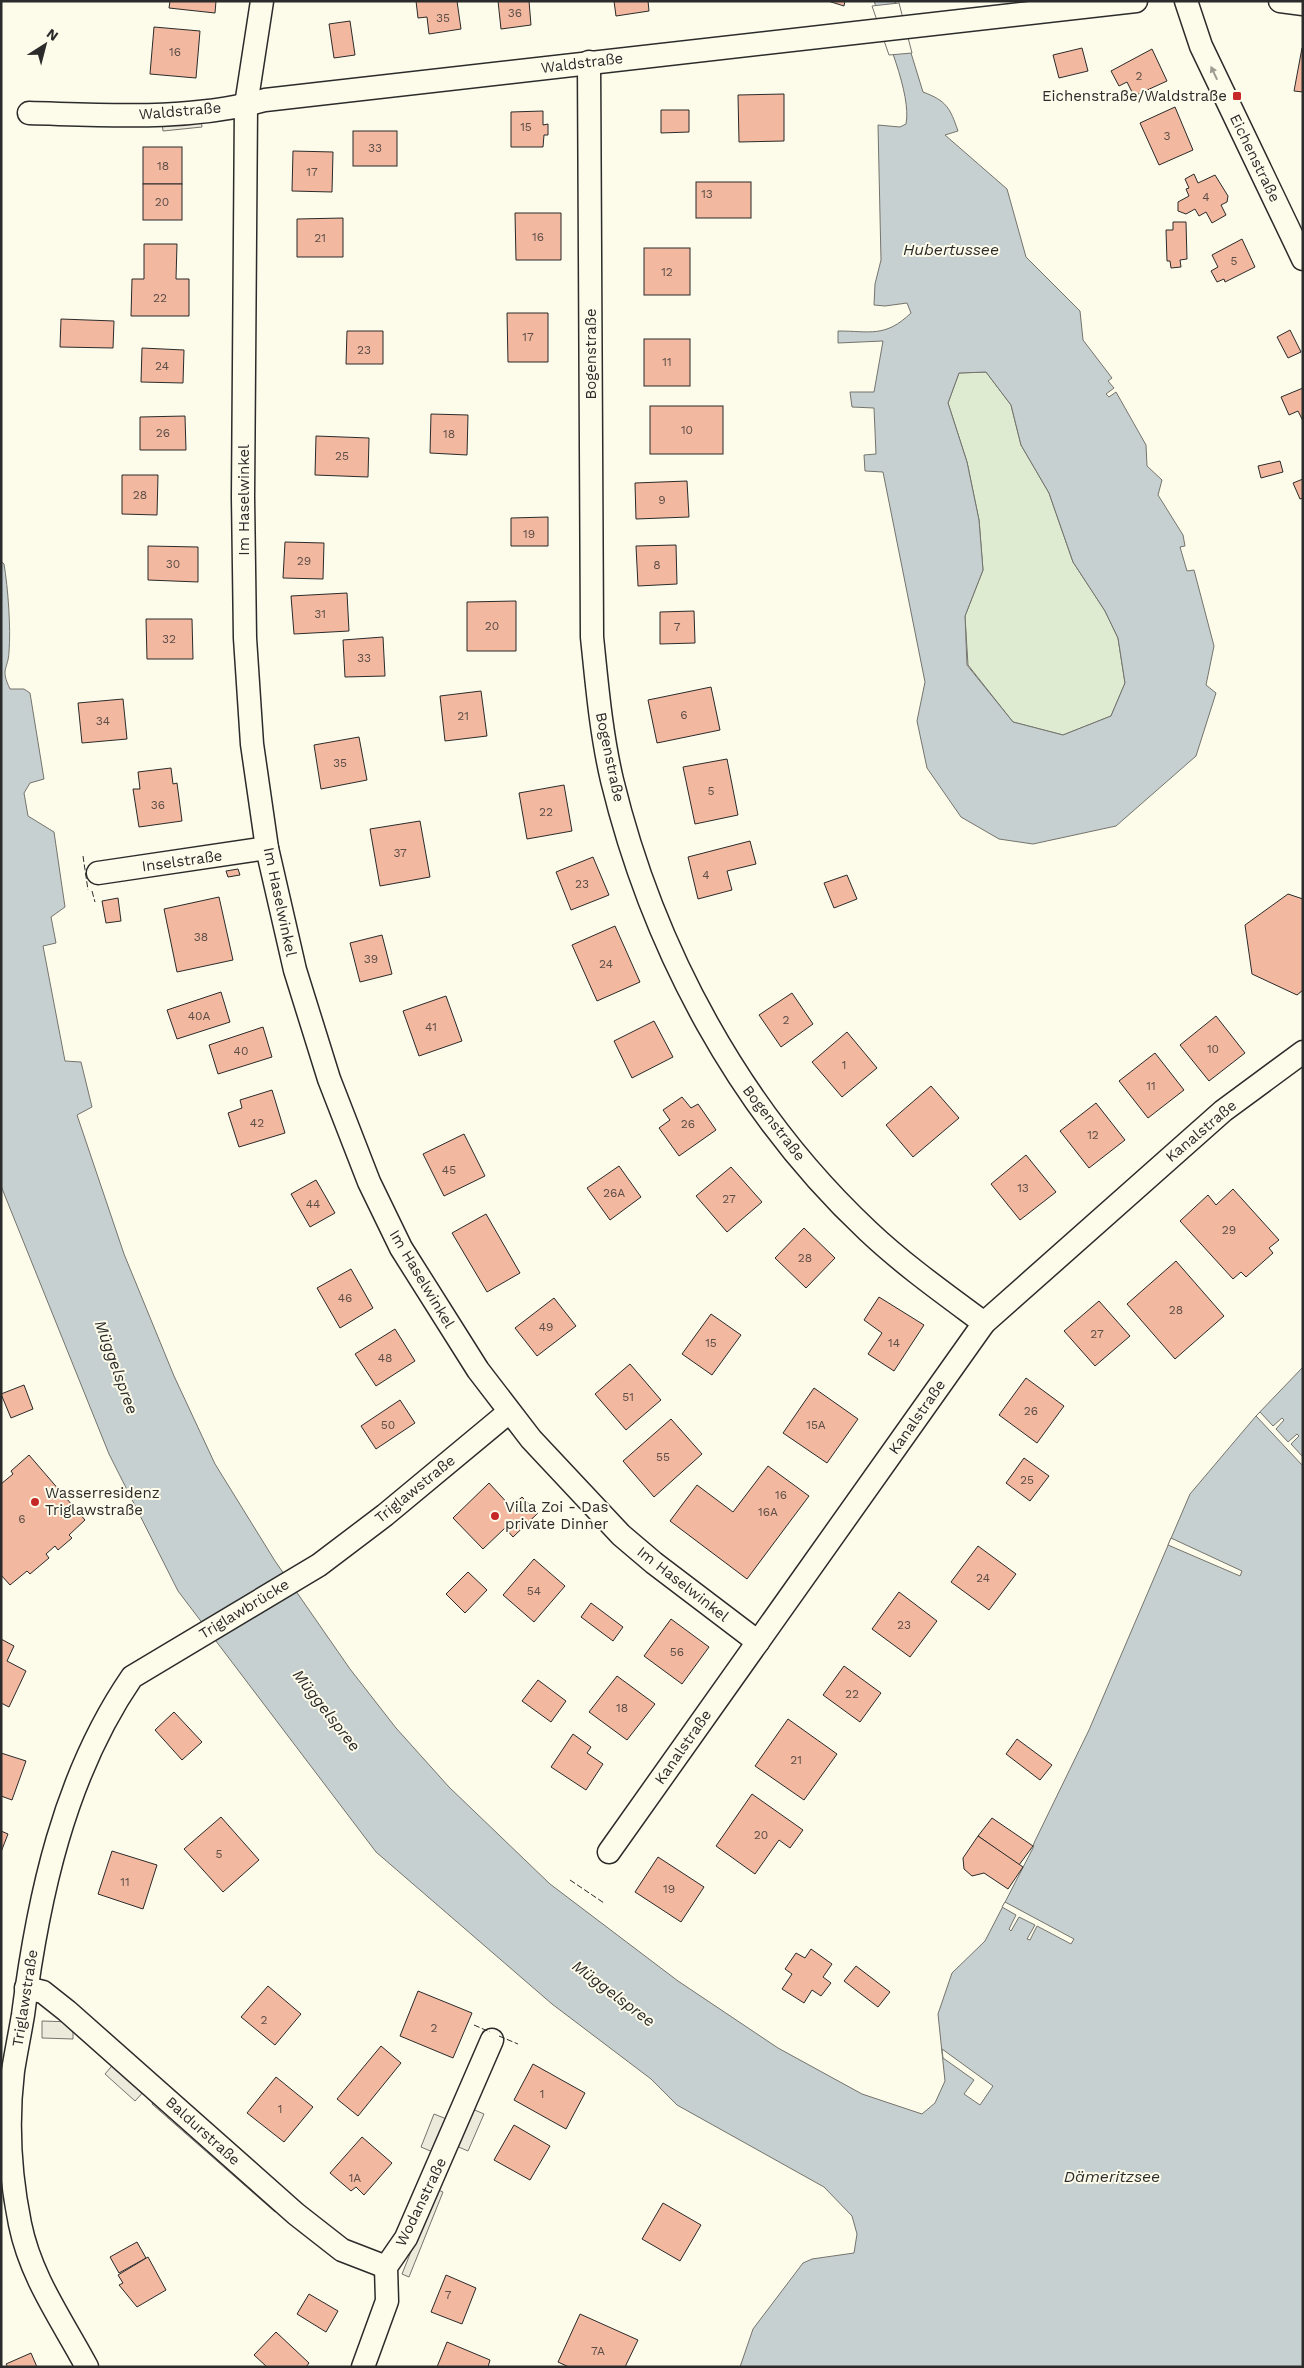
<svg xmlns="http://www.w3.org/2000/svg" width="1304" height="2368" font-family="'Work Sans',sans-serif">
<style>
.green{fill:#deebd1;stroke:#74746e}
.parking{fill:#eceadb;stroke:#74746e}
.water{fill:#c7d0d0;stroke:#74746e;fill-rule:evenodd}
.pier{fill:#fdfbea;stroke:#74746e}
.building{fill:#f2b8a0;stroke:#2b2b2b}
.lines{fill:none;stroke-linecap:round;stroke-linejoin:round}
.minor-casing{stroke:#2b2b2b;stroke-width:25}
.minor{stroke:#fdfbea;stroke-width:22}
.fence{stroke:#2b2b2b;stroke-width:1;stroke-dasharray:6 2.5;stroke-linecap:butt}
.oneway{fill:#9e9d94}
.poi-dot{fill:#c62828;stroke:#fdfbea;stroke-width:2}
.labels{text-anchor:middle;stroke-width:4;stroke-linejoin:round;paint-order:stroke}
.number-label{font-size:12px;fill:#5d4e48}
.street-label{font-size:15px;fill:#2b2b2b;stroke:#fdfbea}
.poi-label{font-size:15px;fill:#2b2b2b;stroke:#fdfbea;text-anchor:start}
.water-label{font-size:16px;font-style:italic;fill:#2b2b2b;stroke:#fdfbea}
</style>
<rect width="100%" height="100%" fill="#fdfbea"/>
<polygon class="green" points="986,372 1011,405 1021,445 1049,493 1073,562 1105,611 1118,638 1125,683 1111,716 1063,735 1013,722 968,665 965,616 983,570 979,520 967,462 948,403 959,373"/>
<g class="parking">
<polygon points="201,119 202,127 163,131 162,123"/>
<polygon points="42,2021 73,2022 73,2039 42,2038"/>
<polygon points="116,2061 147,2088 135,2101 105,2074"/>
<polygon points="156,2098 280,2207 275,2212 152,2104"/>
<polygon points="470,2108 484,2114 468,2151 454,2145"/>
<polygon points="434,2114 449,2120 435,2153 421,2147"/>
<polygon points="436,2189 443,2192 409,2277 402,2274"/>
</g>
<g class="water">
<path d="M 874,1 L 895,1 L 923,92 C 947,101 950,108 958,131 L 945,135 L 1007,189 L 1026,257 L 1080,311 L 1083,340 L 1112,378 L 1108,381 L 1114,388 L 1106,394 L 1109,397 L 1116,392 L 1146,445 L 1147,466 L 1162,480 L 1158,495 L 1183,535 L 1185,546 L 1180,547 L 1187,571 L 1194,570 L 1214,646 L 1206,685 L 1216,693 L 1196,756 L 1116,826 L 1033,844 L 999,839 L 961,817 L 927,768 L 917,721 L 925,682 L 883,472 L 865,471 L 864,455 L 876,454 L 874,408 L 852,407 L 850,392 L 874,392 L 883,341 L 838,343 L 838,331 C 870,331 885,338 911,313 L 907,303 L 885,306 L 874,305 L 875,284 L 881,260 L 878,125 L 900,127 L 906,124 C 912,94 884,32 874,1 ZM 986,372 L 1011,405 L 1021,445 L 1049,493 L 1073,562 L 1105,611 L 1118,638 L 1125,683 L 1111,716 L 1063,735 L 1013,722 L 967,665 L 965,616 L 983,570 L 979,520 L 967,462 L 948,403 L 959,373 Z"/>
<path d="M 1,561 L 4,564 C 8,588 11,628 9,652 C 8,670 0,668 10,689 L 24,689 L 30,693 L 44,779 L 30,783 L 24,793 L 28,816 L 54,832 L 65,907 L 51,917 L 56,943 L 43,946 L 65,1061 L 81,1062 L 92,1107 L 77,1115 L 124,1254 L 174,1376 L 215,1464 L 275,1561 L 350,1669 L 396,1728 L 449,1787 L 550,1884 L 678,1981 L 778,2048 L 862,2094 L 922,2114 L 935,2103 L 945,2081 L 938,2014 L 952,1973 L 985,1941 L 1033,1848 L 1034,1843 L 1089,1730 L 1190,1494 L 1256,1416 L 1303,1367 L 1303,2367 L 740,2367 L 753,2329 L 803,2263 L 812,2259 L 854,2253 L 857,2234 L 852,2216 L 824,2187 L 677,2105 L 651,2079 L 552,2004 L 376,1852 L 178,1591 L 109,1454 L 1,1186 Z"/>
</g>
<g class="pier">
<polygon points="899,3 912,53 889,55 872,6"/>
<polygon points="1260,1412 1273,1426 1282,1418 1284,1420 1276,1429 1288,1442 1297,1434 1299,1436 1291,1444 1303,1457 1303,1466 1256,1416"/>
<polygon points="1171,1538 1242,1571 1240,1576 1168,1545"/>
<polygon points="1005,1902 1074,1939 1071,1944 1037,1926 1030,1940 1027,1939 1035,1925 1019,1917 1011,1931 1009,1929 1016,1915 1002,1907"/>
<polygon points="942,2049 993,2086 980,2105 964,2094 974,2080 943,2058"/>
</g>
<g class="building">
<polygon points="170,1 216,1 215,13 169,8"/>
<polygon points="416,1 457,1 461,29 429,34 427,17 418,18"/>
<polygon points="498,1 529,1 531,25 501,29"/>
<polygon points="614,1 648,1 649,11 616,16"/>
<polygon points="828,1 845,1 844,6"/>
<polygon points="350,21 355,55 334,58 329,24"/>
<polygon points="154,27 200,31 196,78 150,74"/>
<polygon points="1082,48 1088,71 1059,78 1053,55"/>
<polygon points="1302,48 1303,48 1303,92 1294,91"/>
<polygon points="1152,49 1167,81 1134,96 1127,82 1119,86 1111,71"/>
<polygon points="784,94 784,141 739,142 738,95"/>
<polygon points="1175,107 1193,150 1159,165 1140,123"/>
<polygon points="661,110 689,110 689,132 661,133"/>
<polygon points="543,111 543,125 548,124 548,135 544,135 543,147 511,147 511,112"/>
<rect x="353" y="131" width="44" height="35"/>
<rect x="143" y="147" width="39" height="37"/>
<polygon points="293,151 333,152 332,192 292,191"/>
<polygon points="1194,174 1198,183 1215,175 1228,196 1227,202 1221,205 1226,215 1212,223 1206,212 1199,216 1195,209 1186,214 1178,211 1178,202 1189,196 1186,189 1189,188 1185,179"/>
<rect x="696" y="182" width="55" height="36"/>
<rect x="143" y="184" width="39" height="36"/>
<polygon points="515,213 561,213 561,260 516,260"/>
<polygon points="343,218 343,257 297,257 297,219"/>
<polygon points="1173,222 1186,222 1187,259 1180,260 1181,267 1171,268 1170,261 1167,261 1166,230 1173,230"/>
<polygon points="1242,239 1255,267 1225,282 1224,279 1217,282 1211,271 1218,267 1212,255"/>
<polygon points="144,244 177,244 176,279 189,279 189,316 131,316 132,279 144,279"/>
<rect x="644" y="248" width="46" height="47"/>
<polygon points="507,313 548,313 548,362 508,362"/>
<polygon points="61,319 114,321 113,348 60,347"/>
<polygon points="1290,330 1301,352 1288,358 1277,337"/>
<polygon points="347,331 383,331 383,364 346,364"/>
<rect x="644" y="339" width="46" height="47"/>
<polygon points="142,348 184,350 183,383 141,382"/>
<polygon points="1303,388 1303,421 1298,411 1289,415 1281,397"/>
<rect x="650" y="406" width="73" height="48"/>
<polygon points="431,414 468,415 467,455 430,453"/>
<polygon points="185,416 186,450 140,450 140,417"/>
<polygon points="316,436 369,438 368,477 315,475"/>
<polygon points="1280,461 1283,472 1261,478 1258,466"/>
<polygon points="122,475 158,475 157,515 122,514"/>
<polygon points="1303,479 1303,498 1300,499 1293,483"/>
<polygon points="687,481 689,517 636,519 635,483"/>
<polygon points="548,517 548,546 511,546 511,518"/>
<polygon points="285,542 324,543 323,579 283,578"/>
<polygon points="676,545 677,584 638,586 636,546"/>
<polygon points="148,546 198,547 198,582 148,580"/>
<polygon points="347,593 349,631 294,634 291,596"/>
<polygon points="516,601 516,651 467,651 467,602"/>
<polygon points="694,611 695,643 660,644 660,612"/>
<polygon points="146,619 192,619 193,659 147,659"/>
<polygon points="383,637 385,676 345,677 343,640"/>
<polygon points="711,687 720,730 657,743 648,700"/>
<polygon points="481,691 487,736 445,741 440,696"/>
<polygon points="123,699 127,739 82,743 78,703"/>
<polygon points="359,737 367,780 321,789 314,745"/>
<polygon points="727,759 738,815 695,824 683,767"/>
<polygon points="171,768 173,784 177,783 182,821 139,827 133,789 140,789 138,772"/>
<polygon points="564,785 572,831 527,839 519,793"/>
<polygon points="420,821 430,877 380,886 370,829"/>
<polygon points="750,841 756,864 727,871 732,890 698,899 688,857"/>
<polygon points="593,857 609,895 571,910 556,872"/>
<polygon points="238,869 240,875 228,877 226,871"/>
<polygon points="847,875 857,899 834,908 824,883"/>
<polygon points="1288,894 1303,899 1303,990 1297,995 1252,974 1245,925"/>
<polygon points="219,897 233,960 177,972 164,909"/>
<polygon points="118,898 121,921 106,923 102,901"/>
<polygon points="615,926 640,982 597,1001 572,945"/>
<polygon points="382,935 392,974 360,982 350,943"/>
<polygon points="221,992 230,1022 177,1039 167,1010"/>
<polygon points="792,993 813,1024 781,1047 759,1015"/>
<polygon points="446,996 462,1041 419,1056 403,1011"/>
<polygon points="1216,1016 1245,1053 1209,1081 1180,1045"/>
<polygon points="654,1021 673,1057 632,1078 614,1041"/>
<polygon points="263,1027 272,1057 218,1074 209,1045"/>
<polygon points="847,1032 877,1068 842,1097 812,1062"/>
<polygon points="1155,1053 1184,1090 1148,1118 1119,1081"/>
<polygon points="931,1086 959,1118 913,1157 886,1125"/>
<polygon points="272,1090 285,1133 239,1147 228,1113 242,1108 240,1100"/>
<polygon points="682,1097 691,1108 698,1104 716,1130 679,1156 659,1128 670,1120 663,1110"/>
<polygon points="1096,1103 1125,1140 1089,1168 1060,1131"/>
<polygon points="464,1134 485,1176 444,1196 423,1154"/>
<polygon points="1026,1155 1056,1192 1020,1220 991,1184"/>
<polygon points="619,1166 641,1197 610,1220 587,1188"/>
<polygon points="731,1167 762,1202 727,1232 696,1196"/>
<polygon points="316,1180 335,1213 310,1227 291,1194"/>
<polygon points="1233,1189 1279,1240 1269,1248 1273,1253 1246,1277 1241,1272 1233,1279 1180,1221 1208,1195 1216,1205"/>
<polygon points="486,1214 520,1273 487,1292 452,1233"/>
<polygon points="804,1228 835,1258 806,1288 775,1258"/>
<polygon points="1176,1261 1224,1316 1175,1359 1127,1304"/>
<polygon points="351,1269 373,1308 340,1328 317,1288"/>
<polygon points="879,1297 924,1325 894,1371 868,1354 882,1333 864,1320"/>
<polygon points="554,1298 576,1326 537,1356 515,1328"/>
<polygon points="1099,1301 1130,1336 1095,1366 1064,1331"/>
<polygon points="711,1314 741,1335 712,1375 682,1354"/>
<polygon points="395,1329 415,1361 376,1386 355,1354"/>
<polygon points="630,1364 661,1400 626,1430 595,1394"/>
<polygon points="1026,1378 1064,1406 1037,1443 999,1415"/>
<polygon points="24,1385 33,1409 11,1418 1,1394"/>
<polygon points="814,1388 858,1419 827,1463 783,1433"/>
<polygon points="400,1400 415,1423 376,1449 361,1426"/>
<polygon points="671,1419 702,1454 654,1497 623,1461"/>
<polygon points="29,1455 85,1520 69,1535 72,1538 58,1550 55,1546 46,1554 49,1558 30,1574 27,1571 10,1585 1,1575 1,1484 13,1474 11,1471"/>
<polygon points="1024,1458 1049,1476 1030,1501 1006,1483"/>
<polygon points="768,1466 809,1496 747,1579 670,1521 697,1485 733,1512"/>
<polygon points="489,1483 511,1507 522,1497 538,1513 513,1537 505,1528 483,1549 453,1518"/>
<polygon points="978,1546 1016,1574 989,1610 951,1582"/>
<polygon points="534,1559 565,1586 534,1622 503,1595"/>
<polygon points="468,1572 487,1590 465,1613 446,1594"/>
<polygon points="899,1592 937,1621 910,1657 872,1629"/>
<polygon points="591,1603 623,1627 613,1641 581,1617"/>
<polygon points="671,1619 709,1647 682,1684 644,1656"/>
<polygon points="1,1639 14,1646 7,1661 26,1671 9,1707 1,1703"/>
<polygon points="844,1666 881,1693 860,1722 823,1695"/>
<polygon points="617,1676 655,1704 627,1740 589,1712"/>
<polygon points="538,1680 566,1701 551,1722 522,1701"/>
<polygon points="174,1712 202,1742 182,1760 155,1730"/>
<polygon points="788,1719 837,1754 804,1800 755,1766"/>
<polygon points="573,1734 591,1747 587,1753 603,1764 586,1790 551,1767"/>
<polygon points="1017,1739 1052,1765 1040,1780 1006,1754"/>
<polygon points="1,1753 26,1761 12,1800 1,1796"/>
<polygon points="752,1794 803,1830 790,1848 779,1840 755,1874 716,1846"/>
<polygon points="221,1817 259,1860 223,1892 184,1849"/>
<polygon points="992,1818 1033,1846 1019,1865 978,1836"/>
<polygon points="1,1831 8,1834 1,1852"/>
<polygon points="978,1836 1023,1867 1008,1889 984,1873 972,1876 964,1869 963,1858"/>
<polygon points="112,1851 157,1865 143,1909 98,1894"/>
<polygon points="658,1857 704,1887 681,1922 635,1892"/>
<polygon points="811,1949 832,1964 823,1977 831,1983 821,1996 812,1990 804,2003 782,1989 792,1974 785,1969 796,1953 805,1958"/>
<polygon points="856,1966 890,1992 878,2007 844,1981"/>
<polygon points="268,1986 301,2014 275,2045 241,2017"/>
<polygon points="418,1991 472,2013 453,2058 400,2036"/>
<polygon points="381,2046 401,2063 358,2116 337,2099"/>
<polygon points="533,2064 585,2093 566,2129 514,2100"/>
<polygon points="276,2077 313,2107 284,2142 247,2113"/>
<polygon points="514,2125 550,2146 530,2180 494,2160"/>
<polygon points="362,2137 392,2163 364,2195 356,2187 351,2191 330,2173"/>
<polygon points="663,2203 701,2225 680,2261 642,2239"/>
<polygon points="137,2242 146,2258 119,2273 110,2257"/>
<polygon points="148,2257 166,2290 137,2307 119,2285 123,2283 118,2275"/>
<polygon points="446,2275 476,2288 462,2324 431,2312"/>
<polygon points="309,2294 338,2311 326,2332 297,2314"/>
<polygon points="580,2314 638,2340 625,2367 569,2367 558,2362"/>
<polygon points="276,2332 309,2363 306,2367 267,2367 254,2355"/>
<polygon points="447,2342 490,2360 488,2367 437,2367"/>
<polygon points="31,2353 37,2367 8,2367 6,2364"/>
</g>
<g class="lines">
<defs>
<g id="minor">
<polyline points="262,1 246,105 243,497 245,638 252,744 267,848 295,970 329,1079 369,1182 401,1248 478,1370 531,1439 621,1535 654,1563 758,1642"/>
<polyline points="1186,1 1201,46 1303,259"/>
<polyline points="1280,1 1303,4"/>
<path d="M 589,62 L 592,637 C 597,685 601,733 612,780 C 653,949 740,1111 868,1231 C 904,1265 945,1294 984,1323"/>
<path d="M 29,113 C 107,115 189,121 265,100 L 1136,1"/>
<polyline points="98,873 267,848"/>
<polyline points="609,1852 984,1323 1223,1111 1303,1052"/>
<polyline points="26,1988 43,1992 67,2011 296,2214 342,2250 386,2267"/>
<path d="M 87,2367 C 62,2320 31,2278 20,2224 C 10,2175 7,2121 13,2071 C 16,2052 20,2033 23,2015 C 38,1898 64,1776 132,1677 L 319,1565 L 385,1515 L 509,1412"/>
<polyline points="363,2367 387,2301 386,2267 406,2238 492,2040"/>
</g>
</defs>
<use href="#minor" class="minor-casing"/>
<use href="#minor" class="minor"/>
<g class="fence">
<polyline points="83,856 88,890"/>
<polyline points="92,891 95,902"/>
<polyline points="570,1880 604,1903"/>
<polyline points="474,2025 490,2032"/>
<polyline points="499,2036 518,2044"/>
</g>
</g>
<defs><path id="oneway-solid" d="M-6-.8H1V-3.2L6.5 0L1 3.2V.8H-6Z" transform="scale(1.25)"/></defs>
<use class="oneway" href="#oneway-solid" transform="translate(1214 73) rotate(-115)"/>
<g class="poi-dot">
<rect x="1232" y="91" width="10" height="10" rx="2.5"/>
<circle cx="35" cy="1502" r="5"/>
<circle cx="495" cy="1516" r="5"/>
</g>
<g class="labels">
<g class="number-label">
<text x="515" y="17">36</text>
<text x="443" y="22">35</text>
<text x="175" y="56">16</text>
<text x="1139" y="80">2</text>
<text x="526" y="131">15</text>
<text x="1167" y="140">3</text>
<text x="375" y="152">33</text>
<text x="163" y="170">18</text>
<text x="312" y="176">17</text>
<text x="707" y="198">13</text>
<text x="1206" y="201">4</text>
<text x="162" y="206">20</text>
<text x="538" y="241">16</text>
<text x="320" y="242">21</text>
<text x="1234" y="265">5</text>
<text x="667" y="276">12</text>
<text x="160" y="302">22</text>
<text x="528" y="341">17</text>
<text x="364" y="354">23</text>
<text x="667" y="366">11</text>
<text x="162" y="370">24</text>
<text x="687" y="434">10</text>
<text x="163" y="437">26</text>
<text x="449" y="438">18</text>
<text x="342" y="460">25</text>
<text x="140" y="499">28</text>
<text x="662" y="504">9</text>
<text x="529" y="538">19</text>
<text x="304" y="565">29</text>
<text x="173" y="568">30</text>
<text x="657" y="569">8</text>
<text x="320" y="618">31</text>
<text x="492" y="630">20</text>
<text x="677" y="631">7</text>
<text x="169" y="643">32</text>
<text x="364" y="662">33</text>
<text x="684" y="719">6</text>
<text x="463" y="720">21</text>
<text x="103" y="725">34</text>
<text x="340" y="767">35</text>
<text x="711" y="795">5</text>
<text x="158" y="809">36</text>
<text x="546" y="816">22</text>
<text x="400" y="857">37</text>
<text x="706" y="879">4</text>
<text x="582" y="888">23</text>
<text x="201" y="941">38</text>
<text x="371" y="963">39</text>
<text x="606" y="968">24</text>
<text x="199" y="1020">40A</text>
<text x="786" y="1024">2</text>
<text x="431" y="1031">41</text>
<text x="1213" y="1053">10</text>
<text x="241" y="1055">40</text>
<text x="844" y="1069">1</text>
<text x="1151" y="1090">11</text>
<text x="257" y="1127">42</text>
<text x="688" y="1128">26</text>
<text x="1093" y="1139">12</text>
<text x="449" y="1174">45</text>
<text x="1023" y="1192">13</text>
<text x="614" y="1197">26A</text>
<text x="729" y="1203">27</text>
<text x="313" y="1208">44</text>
<text x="1229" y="1234">29</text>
<text x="805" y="1262">28</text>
<text x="345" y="1302">46</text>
<text x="1176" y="1314">28</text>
<text x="546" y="1331">49</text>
<text x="1097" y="1338">27</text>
<text x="711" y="1347">15</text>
<text x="894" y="1347">14</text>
<text x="385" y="1362">48</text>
<text x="628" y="1401">51</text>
<text x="1031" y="1415">26</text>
<text x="388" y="1429">50</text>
<text x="816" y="1429">15A</text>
<text x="663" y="1461">55</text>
<text x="1027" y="1484">25</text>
<text x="781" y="1499">16</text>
<text x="768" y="1516">16A</text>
<text x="22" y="1523">6</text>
<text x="983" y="1582">24</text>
<text x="534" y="1595">54</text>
<text x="904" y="1629">23</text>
<text x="677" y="1656">56</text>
<text x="852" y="1698">22</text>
<text x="622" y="1712">18</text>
<text x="796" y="1764">21</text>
<text x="761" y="1839">20</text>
<text x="219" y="1858">5</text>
<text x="125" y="1886">11</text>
<text x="669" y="1893">19</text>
<text x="264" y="2024">2</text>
<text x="434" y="2032">2</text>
<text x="542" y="2098">1</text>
<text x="280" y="2113">1</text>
<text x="355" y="2182">1A</text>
<text x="448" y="2299">7</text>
<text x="598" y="2355">7A</text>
</g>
<g class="street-label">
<text transform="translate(582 63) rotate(-7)" y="5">Waldstraße</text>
<text transform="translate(180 111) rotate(-5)" y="5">Waldstraße</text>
<text transform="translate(1255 158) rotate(64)" y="5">Eichenstraße</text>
<text transform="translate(591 354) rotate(-90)" y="5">Bogenstraße</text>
<text transform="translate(244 500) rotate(-90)" y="5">Im Haselwinkel</text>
<text transform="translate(610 757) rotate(78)" y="5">Bogenstraße</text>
<text transform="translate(182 861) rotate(-8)" y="5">Inselstraße</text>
<text transform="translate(280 902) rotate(78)" y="5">Im Haselwinkel</text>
<text transform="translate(774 1123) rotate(52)" y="5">Bogenstraße</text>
<text transform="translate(1201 1131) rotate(-40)" y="5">Kanalstraße</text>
<text transform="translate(422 1279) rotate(59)" y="5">Im Haselwinkel</text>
<text transform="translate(917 1417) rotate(-55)" y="5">Kanalstraße</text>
<text transform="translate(415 1489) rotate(-39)" y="5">Triglawstraße</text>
<text transform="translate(683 1584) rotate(38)" y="5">Im Haselwinkel</text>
<text transform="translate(244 1609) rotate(-31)" y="5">Triglawbrücke</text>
<text transform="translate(683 1747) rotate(-55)" y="5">Kanalstraße</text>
<text transform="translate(25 1998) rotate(-81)" y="5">Triglawstraße</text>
<text transform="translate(203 2131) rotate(42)" y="5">Baldurstraße</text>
<text transform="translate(421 2202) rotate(-64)" y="5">Wodanstraße</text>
</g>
<g class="poi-label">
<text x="1227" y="101" text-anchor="end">Eichenstraße/Waldstraße</text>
<text x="45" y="1498">Wasserresidenz<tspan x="45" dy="17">Triglawstraße</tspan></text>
<text x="505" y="1512">Villa Zoi - Das<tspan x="505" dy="17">private Dinner</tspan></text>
</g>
<g class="water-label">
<text x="951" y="255">Hubertussee</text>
<text transform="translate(117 1367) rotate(70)" y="6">Müggelspree</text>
<text transform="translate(327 1710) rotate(52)" y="6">Müggelspree</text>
<text transform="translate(614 1993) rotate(37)" y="6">Müggelspree</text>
<text x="1112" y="2182">Dämeritzsee</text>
</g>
</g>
<rect width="1304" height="2368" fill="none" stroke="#2b2b2b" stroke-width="5"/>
<g transform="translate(45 45) rotate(36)" stroke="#fdfbea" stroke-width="4" paint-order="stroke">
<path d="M0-4L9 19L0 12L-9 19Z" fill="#2b2b2b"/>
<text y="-8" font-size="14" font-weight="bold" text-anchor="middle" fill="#2b2b2b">N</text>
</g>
</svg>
